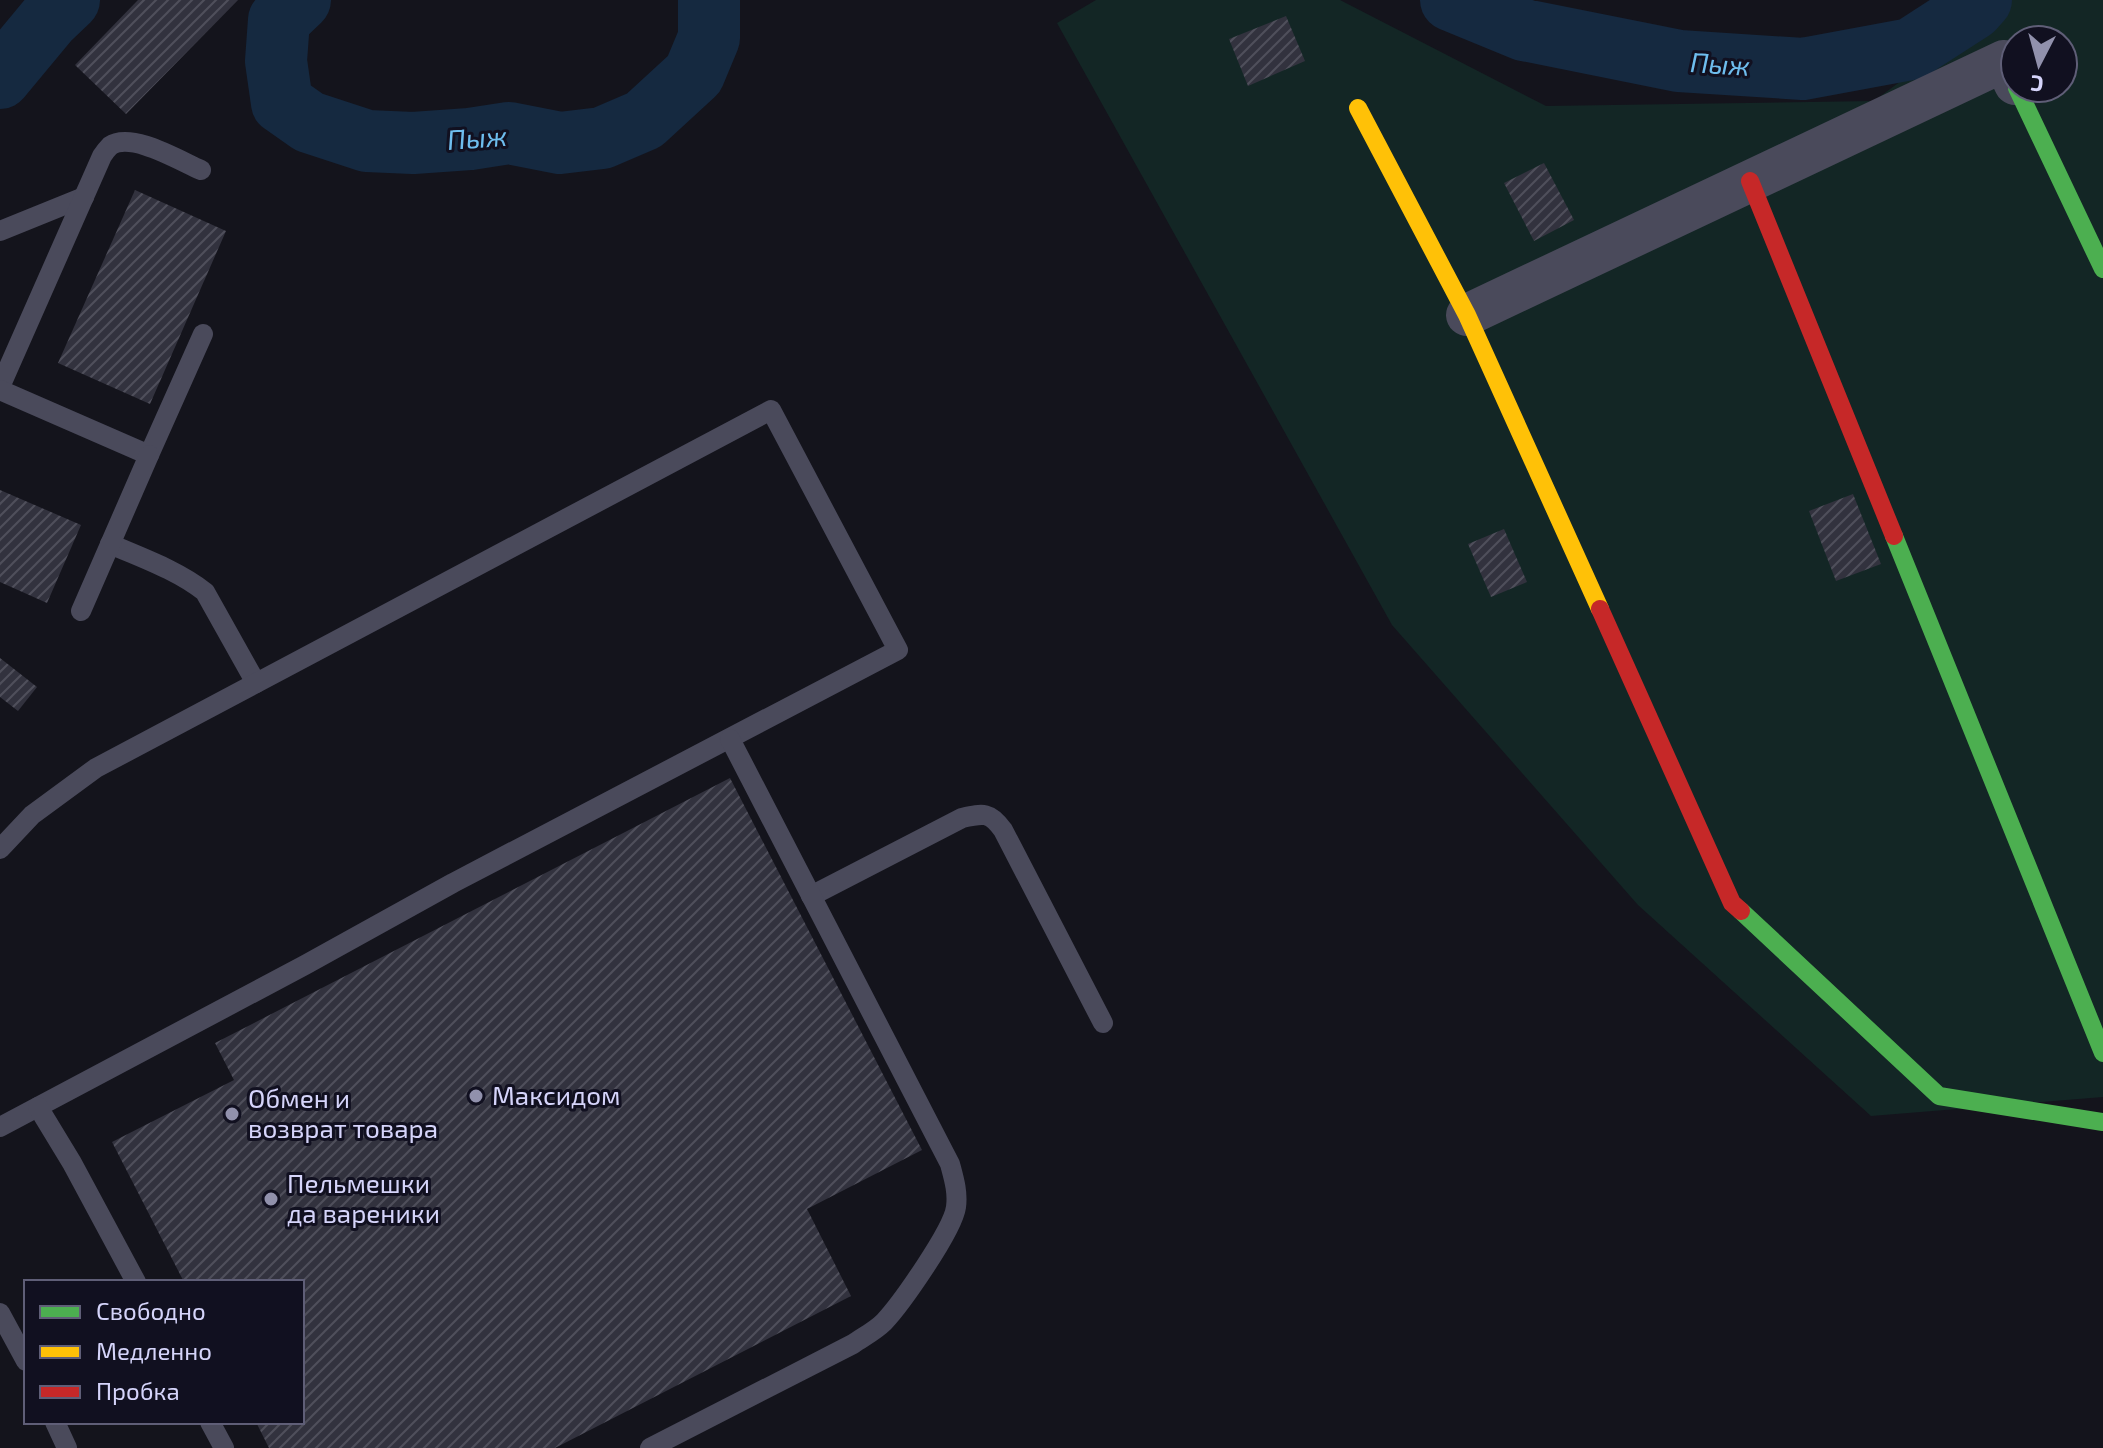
<svg xmlns="http://www.w3.org/2000/svg" width="2103" height="1448" font-family="'Exo 2',sans-serif">
<style>
.garden{fill:#132625;fill-rule:evenodd}
.lines{fill:none;stroke-linecap:round;stroke-linejoin:round}
.river{stroke:#152940;stroke-width:62}
.building{fill:url(#building-hatch)}
.lane{stroke:#4a4a5b;stroke-width:20}
.street{stroke:#4a4a5b;stroke-width:42}
.fast{stroke:#4caf50;stroke-width:18}
.slow{stroke:#ffc107;stroke-width:18}
.jam{stroke:#c62828;stroke-width:18}
.poi-dot{fill:#9191ac;stroke:#111020;stroke-width:3}
.labels{text-anchor:middle;stroke-width:6;stroke-linejoin:round;paint-order:stroke}
.poi-label{font-size:26px;fill:#d5d4fa;stroke:#111020;text-anchor:start}
.water-label{font-size:28px;font-style:italic;fill:#6ebdee;stroke:#111020}
</style>
<defs>
<pattern id="building-hatch" width="6" height="6" patternUnits="userSpaceOnUse" patternTransform="scale(2)"><rect width="6" height="6" fill="#32323e"/><path d="M-1 1l2-2M0 6l6-6M5 7l2-2" fill="none" stroke="#4f4f5b"/></pattern>
</defs>
<rect width="100%" height="100%" fill="#14141c"/>
<path class="garden" d="M 1096,0 L 1340,0 L 1546,106 L 1874,101 L 2010,0 L 2103,0 L 2103,1097 L 1871,1116 L 1638,905 L 1392,625 L 1057,23 ZM 2015,40 L 2063,40 L 2063,88 L 2015,88 Z"/>
<g class="lines">
<g class="river">
<polyline points="300,0 279,20 276,61 282,103 309,122 367,141 413,143 470,139 509,133 560,143 602,138 644,120 694,74 709,38 709,0"/>
<polyline points="1451,0 1524,30 1679,61 1803,69 1911,49 1973,9 1981,0"/>
<polyline points="0,78 49,19 69,0"/>
</g>
</g>
<g class="building">
<polygon points="138,0 238,0 126,114 75,65"/>
<polygon points="1286,16 1305,61 1248,86 1229,39"/>
<polygon points="1544,163 1574,220 1534,241 1504,183"/>
<polygon points="135,190 226,231 150,404 58,363"/>
<polygon points="0,490 81,525 47,603 0,582"/>
<polygon points="1853,494 1881,564 1836,581 1809,511"/>
<polygon points="1504,529 1527,582 1491,597 1468,544"/>
<polygon points="0,658 37,687 18,711 0,697"/>
<polygon points="730,778 922,1150 807,1209 851,1296 555,1448 269,1448 256,1422 302,1422 302,1282 184,1282 112,1142 234,1080 215,1043"/>
</g>
<g class="lines">
<g class="lane">
<polyline points="0,231 84,197"/>
<path d="M 0,387 L 102,156 C 104,153 107,149 110,146 C 131,131 180,161 201,170"/>
<polyline points="0,390 149,455 203,334"/>
<path d="M 110,544 C 142,558 177,570 205,592 L 256,683"/>
<polyline points="81,611 149,455"/>
<polyline points="0,849 32,815 96,768 771,410 898,650 453,883 305,965 0,1127"/>
<path d="M 811,896 L 962,818 C 984,813 990,812 1003,830 L 1103,1023"/>
<polyline points="38,1107 72,1163 136,1282"/>
<polyline points="0,1313 26,1361"/>
<polyline points="55,1422 67,1448"/>
<polyline points="210,1422 224,1448"/>
<path d="M 650,1448 L 853,1344 C 863,1337 875,1331 884,1322 C 901,1304 953,1230 956,1207 C 958,1192 954,1179 950,1164 L 730,739"/>
</g>
<polyline class="street" points="1467,315 2004,61 2015,84"/>
<g class="fast">
<polyline points="2017,88 2103,269"/>
<polyline points="1894,536 2103,1053"/>
<polyline points="1741,911 1939,1096 2103,1122"/>
</g>
<polyline class="slow" points="1358,108 1467,315 1600,609"/>
<g class="jam">
<polyline points="1750,181 1894,536"/>
<polyline points="1600,609 1732,903 1741,911"/>
</g>
</g>
<g class="poi-dot">
<circle cx="476" cy="1096" r="8"/>
<circle cx="232" cy="1114" r="8"/>
<circle cx="271" cy="1199" r="8"/>
</g>
<g class="labels">
<g class="poi-label">
<text x="492" y="1105">Максидом</text>
<text x="248" y="1108">Обмен и<tspan x="248" dy="30">возврат товара</tspan></text>
<text x="287" y="1193">Пельмешки<tspan x="287" dy="30">да вареники</tspan></text>
</g>
<g class="water-label">
<text transform="translate(1720 64) rotate(4)" y="10">Пыж</text>
<text transform="translate(477 138) rotate(-4)" y="10">Пыж</text>
</g>
</g>
<rect x="24" y="1280" width="280" height="144" fill="#111020" stroke="#5f5e77" stroke-width="2"/>
<rect x="40" y="1306" width="40" height="12" fill="#4caf50" stroke="#5f5e77" stroke-width="2"/>
<text x="96" y="1320" font-size="24" fill="#d5d4fa">Свободно</text>
<rect x="40" y="1346" width="40" height="12" fill="#ffc107" stroke="#5f5e77" stroke-width="2"/>
<text x="96" y="1360" font-size="24" fill="#d5d4fa">Медленно</text>
<rect x="40" y="1386" width="40" height="12" fill="#c62828" stroke="#5f5e77" stroke-width="2"/>
<text x="96" y="1400" font-size="24" fill="#d5d4fa">Пробка</text>
<g transform="translate(2039 64) rotate(186)"><circle r="38" fill="#111020" stroke="#5f5e77" stroke-width="2"/>
<path d="M0-6L14 30L0 20L-14 30Z" fill="#9191ac"/>
<text y="-12" font-size="22" font-weight="bold" text-anchor="middle" fill="#d5d4fa">С</text>
</g>
</svg>
